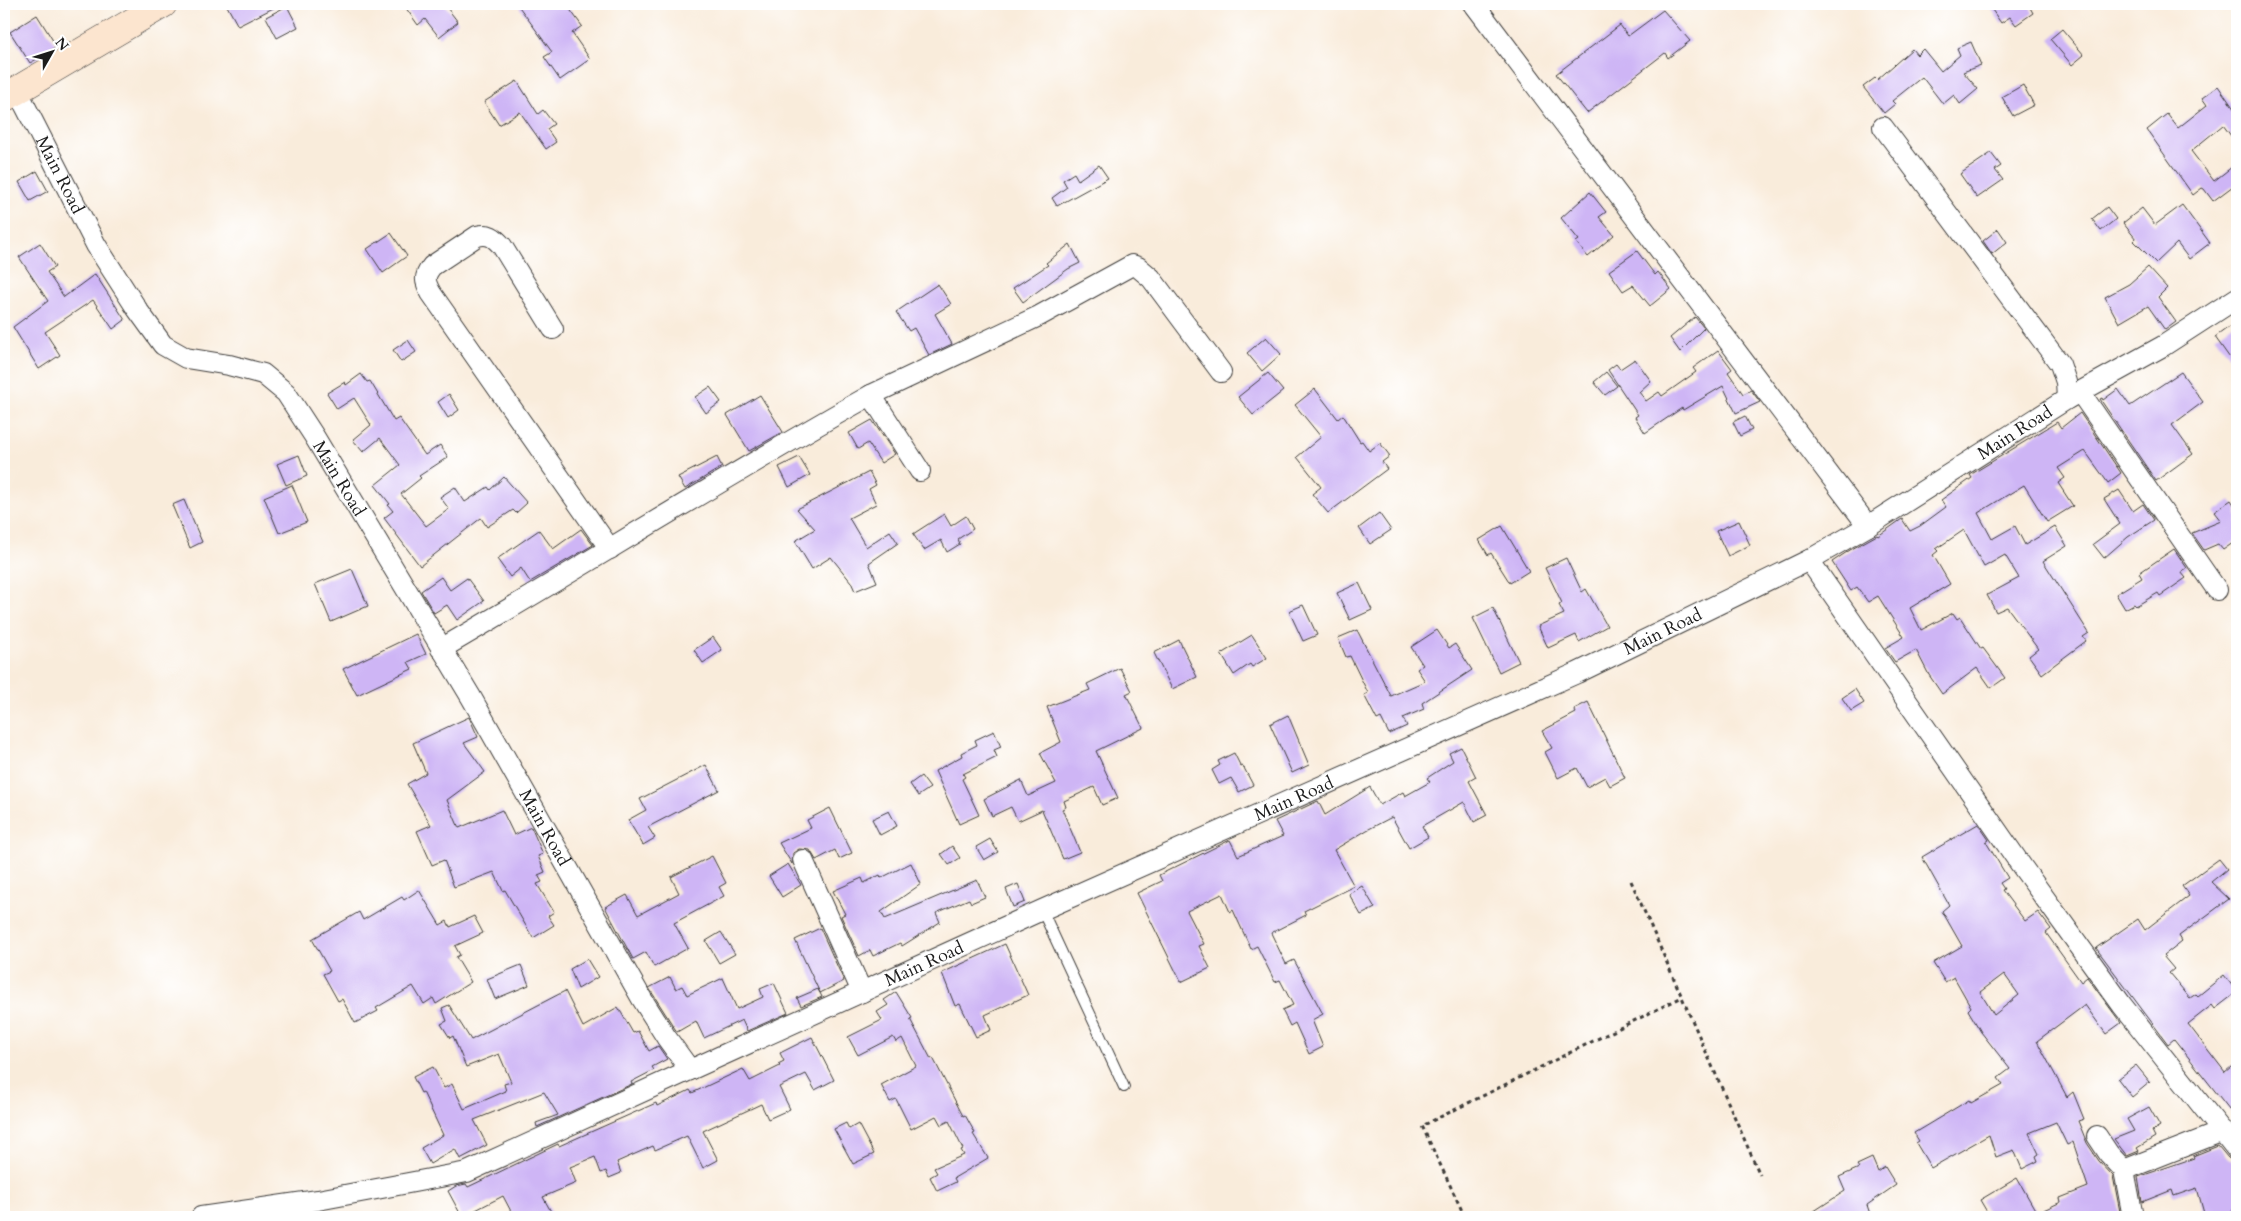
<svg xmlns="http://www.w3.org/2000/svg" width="2241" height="1221" font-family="Cardo,serif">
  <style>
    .building { fill: #ceb5f5; fill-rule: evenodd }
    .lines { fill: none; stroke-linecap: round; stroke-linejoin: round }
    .lane-casing { stroke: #3d3b39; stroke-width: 12 }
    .street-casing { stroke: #3d3b39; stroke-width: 22 }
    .secondary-casing { stroke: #3d3b39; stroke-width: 29 }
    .path { stroke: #3d3b39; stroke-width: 3; stroke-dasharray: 4 4; stroke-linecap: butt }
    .lane { stroke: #fff; stroke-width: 10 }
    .street { stroke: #fff; stroke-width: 20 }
    .secondary { stroke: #fce5cf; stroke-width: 28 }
    .labels { text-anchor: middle; stroke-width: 4.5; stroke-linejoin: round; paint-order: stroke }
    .street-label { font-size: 18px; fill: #1c1c1c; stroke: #fff }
  </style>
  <rect width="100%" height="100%" fill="#fff"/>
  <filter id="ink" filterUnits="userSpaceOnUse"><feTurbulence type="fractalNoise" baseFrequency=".02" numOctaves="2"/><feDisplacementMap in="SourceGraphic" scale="10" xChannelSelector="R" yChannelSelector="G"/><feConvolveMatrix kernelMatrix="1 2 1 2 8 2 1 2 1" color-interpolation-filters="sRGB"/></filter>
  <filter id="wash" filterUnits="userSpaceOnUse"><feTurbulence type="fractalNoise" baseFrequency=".0096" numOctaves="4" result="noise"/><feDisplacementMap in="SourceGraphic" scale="20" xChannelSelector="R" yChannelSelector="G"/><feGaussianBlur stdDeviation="1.12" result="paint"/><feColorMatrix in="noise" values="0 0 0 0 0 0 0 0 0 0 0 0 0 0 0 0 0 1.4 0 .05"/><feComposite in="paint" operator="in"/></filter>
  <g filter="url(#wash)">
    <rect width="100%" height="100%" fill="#f9ecdb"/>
    <g id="blocks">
      <g class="building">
        <path d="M226,4H281L238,26Z"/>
        <path d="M403,4H444L458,22L439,37L425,19L418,25Z"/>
        <path d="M517,4H566L582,26L572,33L590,59L560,80L544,57L552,52Z"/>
        <path d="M1988,4H2028L2033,13L2016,25L2010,17L2001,23Z"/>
        <path d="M287,6L298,27L277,38L266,17Z"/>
        <path d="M1663,10L1690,41L1668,58L1665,53L1587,113L1556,74L1620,25L1628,36Z"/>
        <path d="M37,15L57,47L30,63L10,32Z"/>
        <path d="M2062,29L2084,55L2072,65L2050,39Z"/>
        <path d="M1971,42L1981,65L1963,72L1978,89L1960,104L1954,95L1943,104L1922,77L1892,101L1895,104L1884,113L1863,87L1875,78L1877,80L1912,49L1917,55L1923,49L1941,71L1960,55L1957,48Z"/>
        <path d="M517,81L538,114L543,110L554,124L547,129L556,142L546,149L520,112L499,125L484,102Z"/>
        <path d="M2023,85L2034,105L2013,116L2002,97Z"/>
        <path d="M2218,86L2237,113V144L2223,125L2191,151L2214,181L2237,163V183L2213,201L2204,189L2202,188L2193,195L2147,130L2167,114L2178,128L2207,105L2202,98Z"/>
        <path d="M1991,153L2001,166L1995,170L2003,180L1977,198L1960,174Z"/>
        <path d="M1099,165L1108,178L1057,206L1052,198L1067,187L1063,180L1074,173L1078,180Z"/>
        <path d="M37,171L48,191L30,201L19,182Z"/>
        <path d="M1590,192L1606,212L1599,217L1614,235L1588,257L1576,242L1579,240L1561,218Z"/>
        <path d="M2182,205L2210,243L2189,259L2177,243L2156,263L2134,241L2136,239L2123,223L2142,208L2155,225Z"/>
        <path d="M2107,207L2116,219L2101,231L2092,219Z"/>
        <path d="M1998,229L2007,242L1992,254L1983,241Z"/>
        <path d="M391,233L407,256L383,273L367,249Z"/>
        <path d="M40,243L55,267L47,272L64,297L95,274L125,320L113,329L93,300L45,332L60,355L39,369L13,327L48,301L19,257Z"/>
        <path d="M1070,244L1080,263L1068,269L1023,302L1013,288L1048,265L1046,263Z"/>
        <path d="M1637,251L1655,275L1658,272L1671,289L1650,306L1633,285L1623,291L1609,271Z"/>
        <path d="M2148,267L2167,288L2158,297L2176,322L2165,330L2148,306L2119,323L2105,297L2129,284Z"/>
        <path d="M938,284L951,304L935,314L952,344L929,355L914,328L909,331L896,312Z"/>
        <path d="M1695,317L1704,328L1680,352L1670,338Z"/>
        <path d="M2237,321V368L2215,337Z"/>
        <path d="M1266,337L1281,354L1262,371L1247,353Z"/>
        <path d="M408,340L416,352L401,362L393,350Z"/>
        <path d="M1718,350L1732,369L1728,372L1743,394L1751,390L1760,402L1736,413L1723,386L1683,410L1682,408L1645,433L1635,417L1638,415L1608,370L1616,364L1620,369L1635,359L1651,381L1639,392L1646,401L1659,392L1662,396L1696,372L1693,368Z"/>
        <path d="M1606,372L1617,386L1605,395L1594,382Z"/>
        <path d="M2181,372L2203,402L2172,425L2193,454L2156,481L2100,399L2102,398L2103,400L2118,389L2130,406Z"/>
        <path d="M1268,373L1283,391L1253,415L1238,397Z"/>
        <path d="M361,374L367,382L370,381L394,421L399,418L425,455L440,445L448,457L419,476L421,478L401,494L426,526L449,509L440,497L455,487L465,502L488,487L490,490L504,477L527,503L516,513L513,510L487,527L481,518L420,566L384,518L393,511L388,505L390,504L375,485L400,465L380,438L363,452L353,440L371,425L354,398L337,409L327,393L345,382L346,385Z"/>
        <path d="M710,387L721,402L706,413L695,397Z"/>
        <path d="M1315,389L1338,419L1343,415L1360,442L1362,441L1369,451L1380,443L1390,456L1382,462L1387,469L1328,513L1312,494L1321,487L1297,457L1321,437L1295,405Z"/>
        <path d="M449,394L459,410L448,418L438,402Z"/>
        <path d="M760,395L783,432L749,451L727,415Z"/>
        <path d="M2080,413L2121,473L2108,483L2085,451L2058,468L2065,478L2058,483L2073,506L2047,522L2024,485L1978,513L1992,539L2015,526L2025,545L2055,527L2067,546L2043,561L2089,633L2083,637L2086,641L2042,674L2029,656L2038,649L2007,607L1996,612L1987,595L2019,578L2005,555L1984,567L1964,530L1936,549L1938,551L1933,555L1950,584L1910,608L1921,630L1953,613L1957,619L1960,617L1981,649L1983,648L2005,678L1991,688L1977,668L1942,694L1929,675L1916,650L1895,662L1885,648L1904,637L1878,596L1868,602L1857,587L1851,591L1832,562L1850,550L1877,535L1878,536L1902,519L1910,531L1920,526L1946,507L1941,500L1972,478L1970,475L2057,422L2061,428Z"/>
        <path d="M1745,416L1752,430L1740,436L1733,422Z"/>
        <path d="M872,420L895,454L881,463L868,443L858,449L849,433Z"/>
        <path d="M299,455L307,476L286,485L277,464Z"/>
        <path d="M717,457L722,467L685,489L678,477Z"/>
        <path d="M799,457L810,475L789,487L779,467Z"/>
        <path d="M869,472L876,485L869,489L876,504L849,518L866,547L890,531L898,543L869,563L877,582L855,591L851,582L831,557L812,569L795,541L815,529L797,509Z"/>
        <path d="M292,485L307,522L279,533L264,497Z"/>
        <path d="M2119,490L2133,511L2143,504L2154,520L2128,537L2104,558L2093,544L2120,524L2104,499Z"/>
        <path d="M184,500L202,542L190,548L172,505Z"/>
        <path d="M2231,500L2237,509V540L2223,550L2218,544L2204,550L2192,533L2221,521L2214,512Z"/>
        <path d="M1379,513L1391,530L1370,544L1359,528Z"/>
        <path d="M944,514L951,526L966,516L973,529L958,539L960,544L947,552L941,540L924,550L913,534Z"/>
        <path d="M1739,521L1750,545L1728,556L1716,531Z"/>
        <path d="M1502,526L1529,571L1510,583L1491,553L1488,555L1479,540Z"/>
        <path d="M581,529L593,545L530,582L521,568L510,577L497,559L539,530L553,549Z"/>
        <path d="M2174,549L2187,568L2181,572L2186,578L2160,596L2158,593L2136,606L2134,604L2125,609L2116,594L2142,578L2139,573Z"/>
        <path d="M1566,558L1582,592L1586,589L1607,626L1579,642L1576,635L1548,648L1538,626L1564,614L1559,605L1562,603L1545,568Z"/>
        <path d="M352,569L368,606L331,622L315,584Z"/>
        <path d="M441,577L450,590L467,578L484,601L457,620L447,605L434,613L421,591Z"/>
        <path d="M1359,583L1372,610L1350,620L1337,593Z"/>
        <path d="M1303,605L1317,635L1303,641L1289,611Z"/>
        <path d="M1493,608L1519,662L1499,672L1473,618Z"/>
        <path d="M1357,630L1391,696L1425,681L1417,669L1423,665L1411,647L1437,630L1449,648L1455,644L1472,670L1422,703L1424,709L1403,718L1407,726L1389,734L1381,718L1377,720L1364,695L1368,693L1350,656L1346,657L1338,638Z"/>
        <path d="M416,634L426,654L408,662L412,669L357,695L343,669Z"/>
        <path d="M1252,635L1267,658L1252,667L1250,664L1234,675L1221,654Z"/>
        <path d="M713,637L722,650L703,663L694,650Z"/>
        <path d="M1179,640L1197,677L1172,689L1154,653Z"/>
        <path d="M1120,668L1132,691L1126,694L1143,728L1096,751L1118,798L1102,805L1094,787L1064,801L1066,807L1062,809L1080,852L1063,859L1042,810L1018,821L1011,807L992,816L984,799L1021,780L1028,796L1056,783L1040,753L1061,742L1047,707L1090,690L1087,684Z"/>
        <path d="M1855,689L1864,703L1851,711L1842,698Z"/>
        <path d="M1588,702L1625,778L1610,786L1605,777L1587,787L1577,768L1558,778L1545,752L1552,748L1542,731L1576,713L1574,709Z"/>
        <path d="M1288,715L1309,765L1292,773L1270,724Z"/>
        <path d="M469,717L478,737L464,743L485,772L447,800L459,828L502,810L514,835L531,827L543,854L538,856L545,872L538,875L542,882L537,884L554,912L548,916L554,925L533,938L505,890L503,891L494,872L454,887L444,860L432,865L417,831L431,825L407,784L426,773L413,743Z"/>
        <path d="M994,731L1001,747L994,750L997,757L963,774L965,777L962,779L979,815L959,824L935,771L962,756L961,753L977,745L975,740Z"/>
        <path d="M1461,747L1476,777L1469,781L1487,815L1474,822L1464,802L1422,826L1428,837L1409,848L1392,817L1367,830L1334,850L1354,886L1304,911L1306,915L1271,933L1286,964L1294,960L1323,1014L1312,1020L1323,1047L1309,1054L1295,1023L1290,1026L1282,1010L1293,1005L1280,980L1275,982L1257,946L1251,949L1233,910L1230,912L1222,894L1187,911L1204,944L1199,946L1210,968L1181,982L1137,893L1162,881L1159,875L1230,840L1238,856L1283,836L1275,821L1318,801L1325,815L1370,787L1380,805L1403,792L1405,796L1430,782L1427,778L1453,761L1449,753Z"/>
        <path d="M1234,753L1241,767L1243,766L1253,785L1239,792L1231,778L1219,784L1212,770L1220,765L1218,761Z"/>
        <path d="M706,765L719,790L648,827L655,838L643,845L628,820L646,810L640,799Z"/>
        <path d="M921,776L930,788L918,796L910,784Z"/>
        <path d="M830,808L852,853L839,859L835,850L816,860L810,850L799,849L793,853L792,864L779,843L811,828L807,820Z"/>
        <path d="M889,811L897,826L880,835L872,819Z"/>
        <path d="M1978,824L1989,840L1986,842L2008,878L2000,883L2004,889L2002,890L2025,921L2038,912L2051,929L2046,933L2081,982L2087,977L2121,1023L2106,1034L2085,1005L2037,1041L2067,1097L2073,1092L2084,1119L2078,1121L2087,1143L2099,1161L2113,1176L2121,1217H1990L1980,1200L2017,1178L2037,1213L2061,1202L2060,1198L2088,1187L2073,1142L2067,1145L2056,1122L2029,1133L2039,1154L2036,1156L2038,1161L2022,1169L2014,1150L1996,1157L1989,1135L1931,1168L1916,1143L1919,1141L1914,1133L1969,1100L1971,1103L2003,1085L1998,1078L2010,1069L1981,1032L1968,1010L1971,1007L1954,977L1945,982L1933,963L1962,946L1942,911L1949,905L1922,857ZM2004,974L2019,995L1994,1015L1980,992Z"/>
        <path d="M990,839L998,852L984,860L976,847Z"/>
        <path d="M952,846L960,858L949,865L941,854Z"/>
        <path d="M712,856L726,883L719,887L724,896L674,923L688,948L654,967L646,952L633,959L605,907L627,895L638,915L679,893L671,877Z"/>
        <path d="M2219,859L2227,869L2211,882L2229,899L2179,936L2182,941L2163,956L2174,969L2169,973L2190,998L2196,994L2198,996L2224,975L2237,992L2215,1009L2212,1005L2188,1024L2225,1072L2237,1062V1119L2174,1039L2168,1044L2096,948L2138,919L2145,930L2189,896L2182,886Z"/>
        <path d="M911,863L921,884L881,912L885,919L977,880L985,897L971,903L969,899L936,913L940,922L902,946L900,943L873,956L870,950L859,956L841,916L845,914L833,891L862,878L864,883L880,875L881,878Z"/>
        <path d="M788,864L801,885L782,897L769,876Z"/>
        <path d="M1018,884L1025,902L1013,907L1006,889Z"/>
        <path d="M1362,886L1375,908L1361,915L1349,894Z"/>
        <path d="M419,890L440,925L447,921L450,927L474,916L483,933L455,946L460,955L456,957L471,982L436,1004L433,998L424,1004L413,986L376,1008L378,1011L355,1023L342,999L338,1001L323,974L330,971L312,939L359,912L363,920L402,897L404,900Z"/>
        <path d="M820,928L844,981L820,993L795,940Z"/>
        <path d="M721,932L735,954L719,963L706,941Z"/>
        <path d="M1005,944L1028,995L985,1015L991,1030L976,1037L960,1004L955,1006L942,973Z"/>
        <path d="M587,959L598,977L578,989L570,969Z"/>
        <path d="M521,965L529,985L495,999L487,979Z"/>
        <path d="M670,977L676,989L682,986L687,995L723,978L737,1009L763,997L760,989L774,983L788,1013L747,1031L742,1020L704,1038L696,1021L677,1032L649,988Z"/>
        <path d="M818,989L822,997L801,1006L797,998Z"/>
        <path d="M565,991L583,1027L618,1007L633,1033L638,1031L649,1051L658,1046L667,1059L652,1067L654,1070L631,1082L632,1084L537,1127L536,1123L558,1115L544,1092L474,1120L487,1145L460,1159L455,1149L430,1164L421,1148L443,1135L423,1092L421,1093L413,1077L433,1067L444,1088L452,1084L464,1109L506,1091L504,1084L511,1082L499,1054L466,1067L453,1036L450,1038L441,1024L447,1021L442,1008L449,1005L471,1040Z"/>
        <path d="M896,992L912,1018L910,1019L931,1059L933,1058L963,1116L965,1115L975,1133L973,1134L988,1158L954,1178L956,1182L937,1191L930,1177L937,1173L934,1168L964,1155L961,1150L963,1149L949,1121L941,1125L936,1116L911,1129L896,1099L890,1102L881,1085L916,1066L902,1038L896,1042L893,1037L858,1055L848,1037L882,1020L877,1012L888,1005L884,1000Z"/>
        <path d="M812,1037L834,1080L815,1090L806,1074L779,1087L790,1109L768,1119L761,1104L703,1131L718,1160L703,1168L687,1136L655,1150L653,1146L617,1162L621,1173L609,1178L606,1171L601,1173L595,1157L570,1167L576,1183L543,1197L554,1217H514L503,1196L462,1217L448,1191L456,1186L466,1184L468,1187L558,1144L559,1146L656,1103L657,1106L690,1090L692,1093L743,1069L750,1081L780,1066L778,1064L784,1061L780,1053Z"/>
        <path d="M2136,1065L2150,1082L2132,1097L2118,1079Z"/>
        <path d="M2149,1107L2160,1126L2152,1131L2155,1137L2137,1148L2139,1151L2127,1156L2114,1139L2134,1131L2127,1119Z"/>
        <path d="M846,1123L849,1129L858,1124L874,1154L853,1164L834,1129Z"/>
        <path d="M2218,1146L2228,1158L2237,1162V1207L2226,1215L2205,1217L2197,1188L2174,1196L2172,1190L2142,1202L2138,1177L2194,1158L2193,1156Z"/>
        <path d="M1872,1158L1878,1172L1885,1167L1896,1185L1867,1205L1871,1217H1805L1845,1191L1839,1177L1859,1168L1857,1165Z"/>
      </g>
    </g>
  </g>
  <g filter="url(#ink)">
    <use href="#blocks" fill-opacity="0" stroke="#3d3b39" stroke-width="1"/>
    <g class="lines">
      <g class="lane-casing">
        <path id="lane" d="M1042,910L1124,1087"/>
      </g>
      <g class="street-casing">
        <g id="street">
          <path d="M1474,4L1868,526"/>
          <path id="s1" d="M17,90L96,245L137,309L163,345L186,358L229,365L263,374L286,393L314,436L471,697L642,999L666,1037L690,1070L1042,910L1577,673L1809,560L1868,526L2067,399L2163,346L2237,298"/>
          <path d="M1883,127L2060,364L2066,382L2067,399"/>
          <path d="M553,329L502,246C494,237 489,233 477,236L432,266C423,277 425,282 431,293L610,549"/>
          <path d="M2080,392L2217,590"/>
          <path d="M871,395L1039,316L1132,265L1138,267L1151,278L1221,372"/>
          <path d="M1809,560L2023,868L2122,1005L2237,1150"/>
          <path d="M441,649C585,565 726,476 871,395L920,471"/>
          <path d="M803,860L862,992"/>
          <path d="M2097,1136L2109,1154L2124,1170"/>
          <path d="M201,1217L318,1200L467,1172L690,1070"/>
          <path d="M2133,1217L2124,1170L2223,1131"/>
        </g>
      </g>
      <g class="secondary-casing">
        <path id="secondary" d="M4,98L163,4"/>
      </g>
      <g class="path">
        <path d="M1631,881L1760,1175"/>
        <path d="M1465,1217L1422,1126L1682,997"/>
      </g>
      <use href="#lane" class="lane"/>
      <use href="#street" class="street"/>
      <use href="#secondary" class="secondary"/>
    </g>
  </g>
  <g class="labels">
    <g class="street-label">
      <text dy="6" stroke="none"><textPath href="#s1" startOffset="95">Main Road</textPath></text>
      <text dy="6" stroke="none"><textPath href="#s1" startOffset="2690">Main Road</textPath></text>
      <text dy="6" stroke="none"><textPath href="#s1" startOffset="530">Main Road</textPath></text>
      <text dy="6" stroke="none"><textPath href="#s1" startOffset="2285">Main Road</textPath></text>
      <text dy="6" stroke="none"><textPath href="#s1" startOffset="1880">Main Road</textPath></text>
      <text dy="6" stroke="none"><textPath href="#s1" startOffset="935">Main Road</textPath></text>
      <text dy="6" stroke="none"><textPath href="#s1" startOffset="1475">Main Road</textPath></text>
    </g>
  </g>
  <rect width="2241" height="1221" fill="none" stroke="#fff" stroke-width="20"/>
  <g transform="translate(52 52) rotate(51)" stroke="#ffffff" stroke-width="4" paint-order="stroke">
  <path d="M0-4L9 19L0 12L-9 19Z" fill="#1c1c1c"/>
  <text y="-8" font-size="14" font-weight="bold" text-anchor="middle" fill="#1c1c1c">N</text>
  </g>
</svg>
